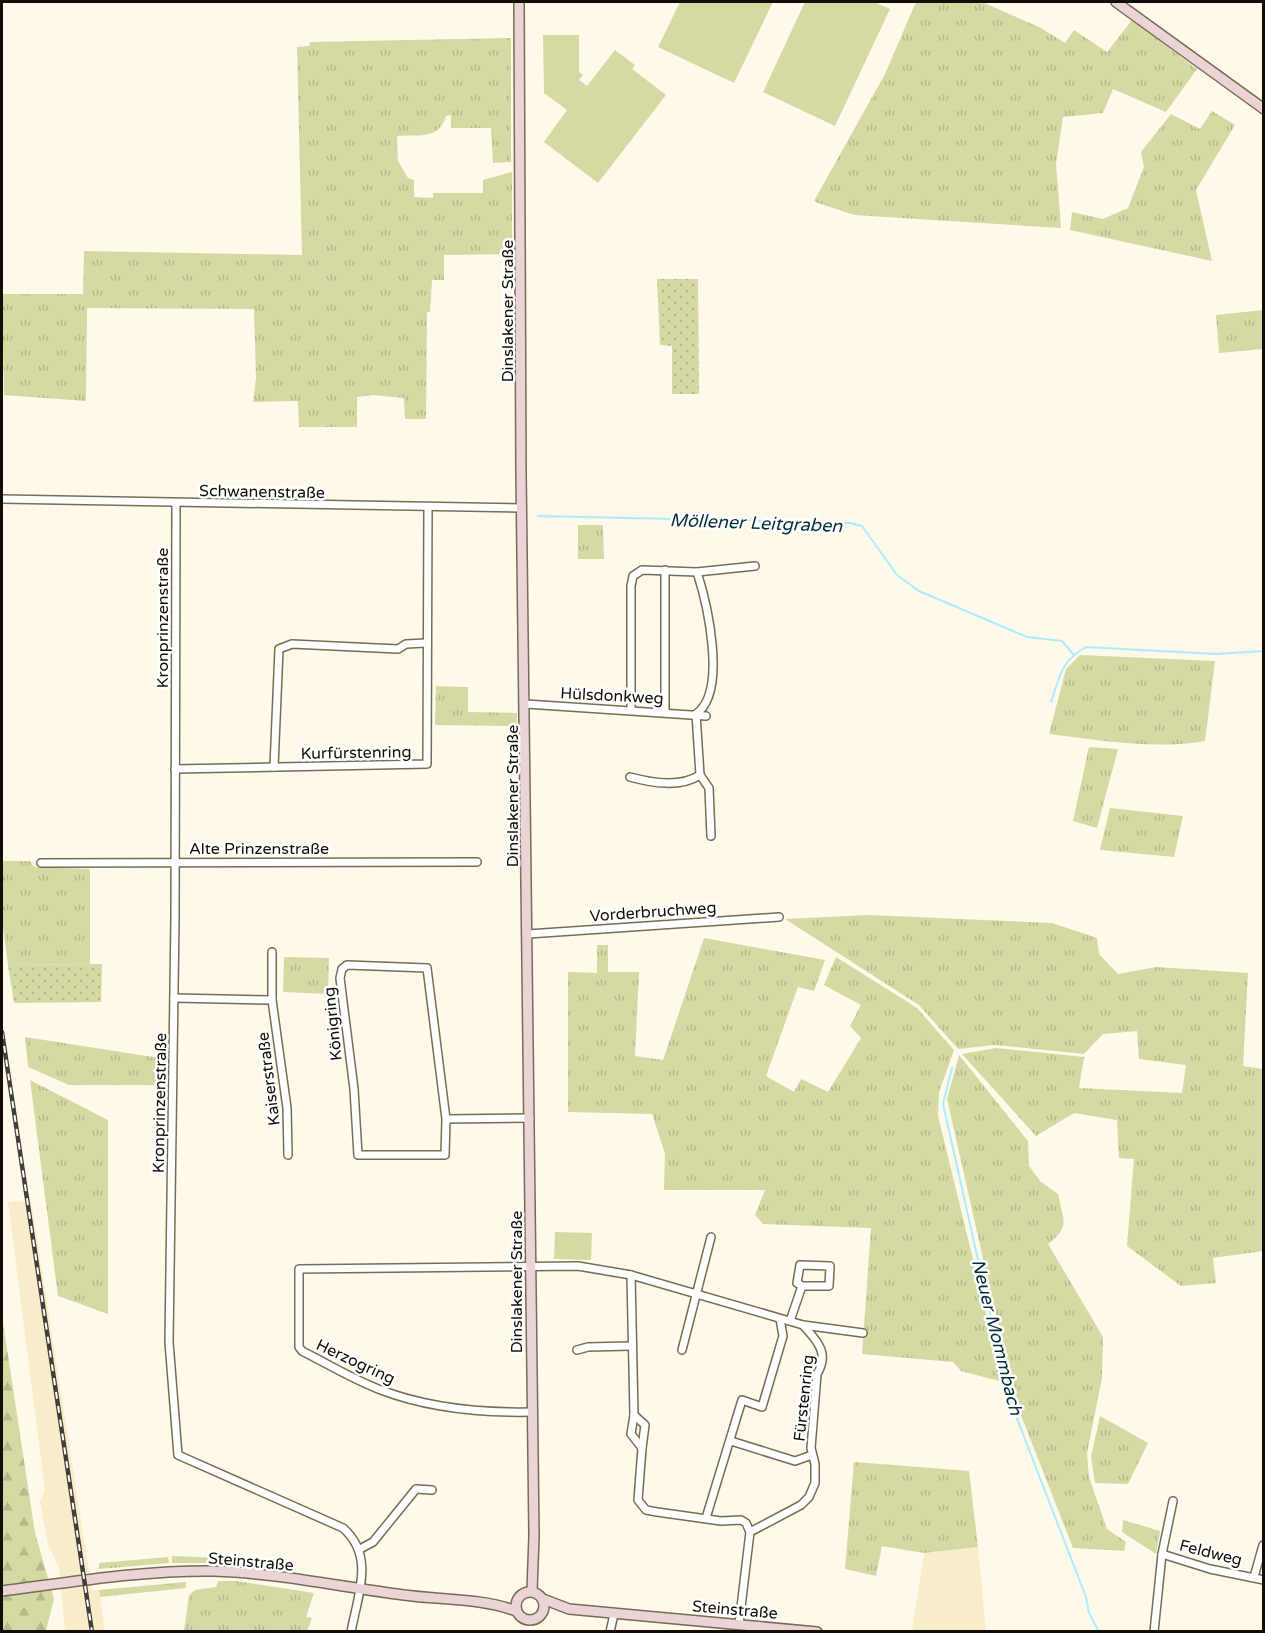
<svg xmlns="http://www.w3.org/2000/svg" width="1265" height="1633" font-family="'Varela Round',sans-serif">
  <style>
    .built { fill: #f9eccb }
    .grass { fill: url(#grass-tufts) }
    .forest { fill: url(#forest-firs) }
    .garden { fill: url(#garden-dots) }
    .pitch { fill: #d5d9a4 }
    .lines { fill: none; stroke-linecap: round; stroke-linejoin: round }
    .stream { stroke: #adecff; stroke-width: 2 }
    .street-casing { stroke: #766d56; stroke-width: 10 }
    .secondary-casing { stroke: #766d56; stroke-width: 12 }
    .street { stroke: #fff; stroke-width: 7 }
    .secondary { stroke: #ecd3d6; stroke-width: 9 }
    .rail-casing { stroke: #433e35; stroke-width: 4.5 }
    .rail { stroke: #fff; stroke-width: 2; stroke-dasharray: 7; stroke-linecap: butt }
    .labels { text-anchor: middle; stroke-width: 5; stroke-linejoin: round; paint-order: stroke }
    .street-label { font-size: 16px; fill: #120e06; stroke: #fff }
    .water-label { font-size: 18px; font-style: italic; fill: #062f38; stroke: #fff }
  </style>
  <defs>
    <pattern id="grass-tufts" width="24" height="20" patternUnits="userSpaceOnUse" patternTransform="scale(1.5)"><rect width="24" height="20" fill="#d5d9a4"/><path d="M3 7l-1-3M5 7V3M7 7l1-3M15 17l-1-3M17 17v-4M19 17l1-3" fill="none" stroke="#b6b98c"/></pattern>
    <pattern id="forest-firs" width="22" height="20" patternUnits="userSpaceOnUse" patternTransform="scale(1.5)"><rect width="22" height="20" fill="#d5d9a4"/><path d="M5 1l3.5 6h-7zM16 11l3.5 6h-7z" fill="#b6b98c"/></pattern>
    <pattern id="garden-dots" width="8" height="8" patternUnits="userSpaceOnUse" patternTransform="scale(1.5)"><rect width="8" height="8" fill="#d5d9a4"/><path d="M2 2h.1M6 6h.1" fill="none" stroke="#b6b98c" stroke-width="1.8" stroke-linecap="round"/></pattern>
  </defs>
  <rect width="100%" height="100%" fill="#fff9e9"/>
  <g class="built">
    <path d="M31,1201L92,1590H99L105,1631H65L59,1568L48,1544L40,1502L45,1490L8,1202Z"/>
    <path d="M978,1547L986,1631H912L924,1553Z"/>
  </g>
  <g class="grass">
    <path d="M916,2H982L1041,28L1065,43L1074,30L1107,52L1132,20L1197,69L1166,112L1113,89L1103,113L1063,117L1056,164L1061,228L854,215L818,203L814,201L885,74Z"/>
    <path d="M511,38V162L493,163L491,128H451V115L446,116C438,141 419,134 397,136L398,161L408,178L414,180V197L433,198V193H483V180L512,172V254L444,255V280H432L430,312H427L426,419H405L404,398L373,395L357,397V427H299L298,401L253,402L256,378L254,309L87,308L86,401L4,395L2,294H83L84,251L302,255L297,47L309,46L310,42Z"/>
    <path d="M1212,111L1235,125L1196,190L1212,261L1070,230L1072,212L1103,219L1128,208L1144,167L1141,152L1171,114L1200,129Z"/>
    <path d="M1263,310V349L1219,353L1216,315Z"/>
    <path d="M578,525H603L604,559H578Z"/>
    <path d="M1080,655L1215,661L1205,741C1153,750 1100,740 1049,734L1066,669Z"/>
    <path d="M436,686L468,687V712L517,713V726L435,725Z"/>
    <path d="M1089,747L1118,749L1097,828L1073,821Z"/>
    <path d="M1110,808L1183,816L1174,857L1100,850Z"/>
    <path d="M2,861H30L34,867L90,869V964L8,965L2,920Z"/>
    <path d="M869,915L1052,923L1097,938L1099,954L1118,974L1156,967L1248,973L1243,1066L1263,1069V1251L1213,1258L1216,1283L1181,1286L1127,1246L1134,1159L1119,1158L1117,1120L1074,1113L1036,1136L962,1054L996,1048L1084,1057L1079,1088L1182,1093L1186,1065L1139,1059L1137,1031L1103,1034L1084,1054L995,1045L958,1049L919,1005L785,919Z"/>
    <path d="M704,938L825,960L814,991L798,987L766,1076L794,1092L801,1079L828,1092L861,1038L850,1026L861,1005L824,985L836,957L917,1008L954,1050L939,1092L938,1116L1003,1382L961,1371L953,1362L862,1354L871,1228L763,1224L755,1215L765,1190H664L665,1154L652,1114L568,1112V972L597,973V945H608V972H639L635,1056L663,1060Z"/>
    <path d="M284,957L329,958L328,994L283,992Z"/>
    <path d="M25,1037L166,1059L165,1085H69L28,1067Z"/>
    <path d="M959,1055L1028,1141L1029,1166L1040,1181L1058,1194C1063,1220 1071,1227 1048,1244L1103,1337L1102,1378L1087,1453L1089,1477L1107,1529L1126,1542L1124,1551L1073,1548L1015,1400L947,1099Z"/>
    <path d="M30,1080L108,1120V1314L58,1296Z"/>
    <path d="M1100,1416L1148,1443L1128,1484L1095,1483L1091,1457Z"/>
    <path d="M854,1462L969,1471L978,1547L924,1553L882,1546L876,1576L845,1569Z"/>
    <path d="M1123,1520L1160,1531L1156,1554L1122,1532Z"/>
    <path d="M172,1556L273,1560L296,1570L233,1563H172Z"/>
    <path d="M168,1557L169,1563L99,1569V1563Z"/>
    <path d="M218,1581H237L314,1593L306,1617L312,1618L307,1631H184L189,1595L195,1590L216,1587Z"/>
    <path d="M186,1582V1588L100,1597L99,1590Z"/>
  </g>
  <path class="forest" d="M2,1316L35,1533L54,1599L46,1631H2Z"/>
  <g class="garden">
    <path d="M657,279H698L699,394H672V346L660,345Z"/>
    <path d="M102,964L101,1002L14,1003L8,965Z"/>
  </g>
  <g class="pitch">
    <path d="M680,2H773L734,83L658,47Z"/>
    <path d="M805,2H874L890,9L835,126L763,92Z"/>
    <path d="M543,35H579V72L583,75L579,80L587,86L615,50L635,65L632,69L666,95L598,183L544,142L567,110L544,93Z"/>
    <path d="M555,1232L592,1233L591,1260L554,1259Z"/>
  </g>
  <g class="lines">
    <g class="stream">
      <path d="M538,516L850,523L862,526L897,575L919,591L1027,637L1062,641L1073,654"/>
      <path d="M1051,702C1060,676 1061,661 1086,647L1216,654L1264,651"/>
      <path d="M952,1068L943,1104L1009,1398L1086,1597L1089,1613L1099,1632"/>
    </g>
    <g class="street-casing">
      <g id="street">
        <path d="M2,499L522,508"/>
        <path d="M176,503L175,918L169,1342L178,1455L343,1528C375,1556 358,1594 351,1632"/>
        <path d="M665,570V712"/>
        <path d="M526,704L706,716"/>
        <path d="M631,710V586L633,576L642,570L697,572L755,566"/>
        <path d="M274,767L279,649L292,644L398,649L406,644L426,643"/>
        <path d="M175,769L427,764L428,508"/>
        <path d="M700,775L709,788L711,836"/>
        <path d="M630,777C652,783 680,788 700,775L696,714C728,692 707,603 697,572"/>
        <path d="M41,863L477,862"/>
        <path d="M528,934L779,917"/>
        <path d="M272,952V1000L287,1108L288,1155"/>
        <path d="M174,998L272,1000"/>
        <path d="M446,1119L427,968L347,965L342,969L340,978L354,1089L358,1155H445L446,1119L530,1118"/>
        <path d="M631,1275L634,1415L631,1434L642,1448L638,1500L646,1510L657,1512L721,1521L741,1520L746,1523L750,1532"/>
        <path d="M790,1321L802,1286L797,1283L800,1265L830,1266L829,1286H802"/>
        <path d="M577,1350L588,1347L631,1346"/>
        <path d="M682,1350L711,1237"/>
        <path d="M532,1412C483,1413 428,1408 381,1390C354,1380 328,1364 302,1351L299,1347V1269L578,1266L631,1275L803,1325"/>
        <path d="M634,1415L645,1425L642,1448"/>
        <path d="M731,1441L795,1461L812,1455"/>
        <path d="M706,1518L742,1400L762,1407L783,1336L780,1319"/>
        <path d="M360,1549L373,1542L416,1489L432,1490"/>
        <path d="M1162,1554L1210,1569L1264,1580"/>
        <path d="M1254,1577L1263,1545"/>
        <path d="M739,1624L750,1532L801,1505L809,1497L815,1483V1464L811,1448L817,1374C830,1353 817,1341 803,1325L863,1333"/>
        <path d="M610,1632L614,1614"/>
        <path d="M1154,1632L1162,1554L1173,1501"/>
      </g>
    </g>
    <g class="secondary-casing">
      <g id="secondary">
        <path d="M519,2L521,472L534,1536L532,1591"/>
        <path d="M1116,2L1264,109"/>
        <path d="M2,1591C72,1582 144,1570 214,1571C278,1573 341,1587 404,1595C441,1600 482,1598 516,1611"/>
        <circle cx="530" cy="1606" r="14"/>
        <path d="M543,1599L569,1609L817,1632"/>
      </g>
    </g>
    <use href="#street" class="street"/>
    <use href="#secondary" class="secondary"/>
    <g class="rail-casing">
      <path id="rail" d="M2,1032L92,1632"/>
    </g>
    <use href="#rail" class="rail"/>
  </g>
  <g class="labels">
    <g class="street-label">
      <text transform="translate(507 311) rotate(-90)" y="6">Dinslakener Straße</text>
      <text transform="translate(262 491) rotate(1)" y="6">Schwanenstraße</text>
      <text transform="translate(162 618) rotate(-90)" y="6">Kronprinzenstraße</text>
      <text transform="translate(612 695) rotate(3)" y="6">Hülsdonkweg</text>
      <text transform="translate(356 752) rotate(-1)" y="6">Kurfürstenring</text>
      <text transform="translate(512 796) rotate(-90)" y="6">Dinslakener Straße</text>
      <text x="259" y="854">Alte Prinzenstraße</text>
      <text transform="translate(653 911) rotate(-4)" y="6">Vorderbruchweg</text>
      <text transform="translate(332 1024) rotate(-96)" y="6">Königring</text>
      <text transform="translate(268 1079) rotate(-97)" y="6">Kaiserstraße</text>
      <text transform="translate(159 1103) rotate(-89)" y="6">Kronprinzenstraße</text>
      <text transform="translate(516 1282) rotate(-90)" y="6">Dinslakener Straße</text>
      <text transform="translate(356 1361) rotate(25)" y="6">Herzogring</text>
      <text transform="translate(803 1398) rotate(-84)" y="6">Fürstenring</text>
      <text transform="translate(1211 1552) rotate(14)" y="6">Feldweg</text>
      <text transform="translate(251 1561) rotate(5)" y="6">Steinstraße</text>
      <text transform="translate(735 1609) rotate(5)" y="6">Steinstraße</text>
    </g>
    <g class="water-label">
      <text transform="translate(756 523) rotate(2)" y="6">Möllener Leitgraben</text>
      <text transform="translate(997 1337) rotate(76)" y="6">Neuer Mommbach</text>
    </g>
  </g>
  <rect width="1265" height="1633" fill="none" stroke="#120e06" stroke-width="6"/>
</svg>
